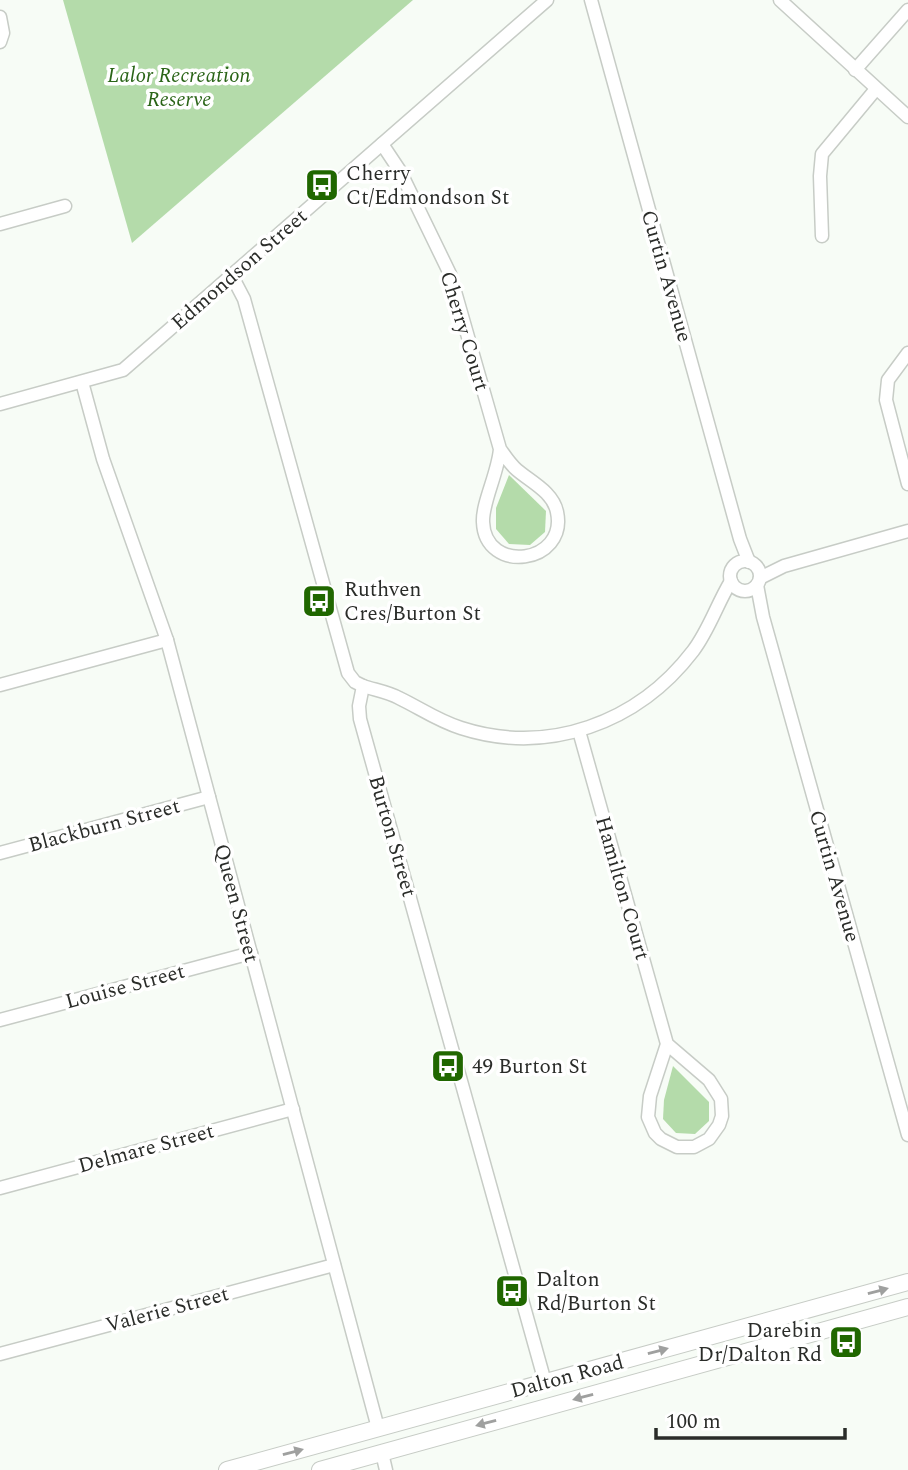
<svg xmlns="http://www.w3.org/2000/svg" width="908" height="1470" font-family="Spectral,serif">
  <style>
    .green { fill: #b4dbaa }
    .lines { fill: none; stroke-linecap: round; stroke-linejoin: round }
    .minor-casing { stroke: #c7ccc6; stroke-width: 15 }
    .major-casing { stroke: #c7ccc6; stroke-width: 18 }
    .minor { stroke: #fff; stroke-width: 12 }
    .major { stroke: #fff; stroke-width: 16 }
    .oneway { fill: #9fa09f }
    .labels { text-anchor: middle; stroke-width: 7; stroke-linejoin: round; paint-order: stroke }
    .park-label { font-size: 21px; font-style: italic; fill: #2a6417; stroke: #fff }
    .poi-label { font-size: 21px; fill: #2a2c29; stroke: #fff; text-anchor: start }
    .street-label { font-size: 21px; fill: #2a2c29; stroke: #fff }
  </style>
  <rect width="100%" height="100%" fill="#f7fcf6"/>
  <g class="green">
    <path d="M63,0H413L132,243Z"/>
    <path d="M509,475L546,511L545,532L530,545L509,544L496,529V508Z"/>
    <path d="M673,1066L709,1102V1121L695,1134L676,1133L663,1119L664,1100Z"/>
  </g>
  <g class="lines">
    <g class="minor-casing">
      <g id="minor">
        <path d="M591,0L740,539L749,562"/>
        <path d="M780,0L908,117"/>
        <path d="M0,17L3,33L0,42"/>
        <path d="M855,70L908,10"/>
        <path d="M382,144L400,171L450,274L500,449C505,456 510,464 517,470C531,482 553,492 557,512C568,564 485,575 483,522C482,503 498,473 500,449"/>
        <path d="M0,224L65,206"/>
        <path d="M822,236L820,176L822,154L876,89"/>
        <path d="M232,276L244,299L348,673L355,682L363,686L359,706L360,719L545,1382"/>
        <path d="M908,353L888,380L886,400L908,484"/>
        <path d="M82,382L103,459L167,640L378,1428"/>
        <path d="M0,404L123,370L547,0"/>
        <circle cx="745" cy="576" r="15"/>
        <path d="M760,578L784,566L908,531"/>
        <path d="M757,585L763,617L908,1135"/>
        <path d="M0,685L167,640"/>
        <path d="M363,686C375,690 388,692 399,698C420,708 438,721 461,728C548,756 638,723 693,651C709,630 717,604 731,581"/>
        <path d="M579,731L667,1044L709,1080L721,1099L722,1116L719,1125L709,1139L694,1147H677L661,1139L655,1133L648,1117L650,1096L667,1044"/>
        <path d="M0,853L209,797"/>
        <path d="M0,1020L251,953"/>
        <path d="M0,1188L293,1109"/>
        <path d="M0,1354L334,1265"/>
        <path d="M382,1453L386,1470"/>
      </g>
    </g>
    <g class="major-casing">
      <g id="major">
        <path d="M227,1470L908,1282"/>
        <path d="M320,1470L908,1307"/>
      </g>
    </g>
    <use href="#minor" class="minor"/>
    <use href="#major" class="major"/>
  </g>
  <defs><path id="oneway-solid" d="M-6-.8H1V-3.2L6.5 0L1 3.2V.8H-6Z" transform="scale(1.75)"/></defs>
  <g class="oneway">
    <use href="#oneway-solid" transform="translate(878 1291) rotate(-15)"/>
    <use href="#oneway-solid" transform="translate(658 1351) rotate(-15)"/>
    <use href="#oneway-solid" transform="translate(583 1397) rotate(165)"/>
    <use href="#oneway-solid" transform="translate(486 1423) rotate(165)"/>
    <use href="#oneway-solid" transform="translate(293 1452) rotate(-15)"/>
  </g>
  <defs>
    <g id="bus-square" transform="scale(1.75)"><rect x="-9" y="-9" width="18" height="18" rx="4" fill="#206700" stroke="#fff"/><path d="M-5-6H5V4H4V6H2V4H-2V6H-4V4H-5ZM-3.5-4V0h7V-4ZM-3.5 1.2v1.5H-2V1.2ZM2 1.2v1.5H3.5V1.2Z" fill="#fff"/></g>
  </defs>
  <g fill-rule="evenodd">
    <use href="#bus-square" x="322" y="185"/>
    <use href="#bus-square" x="319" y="601"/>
    <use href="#bus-square" x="448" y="1066"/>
    <use href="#bus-square" x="512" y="1291"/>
    <use href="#bus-square" x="846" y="1342"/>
  </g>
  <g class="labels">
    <g class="park-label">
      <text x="179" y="82">Lalor Recreation<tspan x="179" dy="24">Reserve</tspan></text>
    </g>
    <g class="poi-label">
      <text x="346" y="180">Cherry<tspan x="346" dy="24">Ct/Edmondson St</tspan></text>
      <text x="344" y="596">Ruthven<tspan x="344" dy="24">Cres/Burton St</tspan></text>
      <text x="472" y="1073">49 Burton St</text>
      <text x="536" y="1286">Dalton<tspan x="536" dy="24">Rd/Burton St</tspan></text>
      <text x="822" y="1337" text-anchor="end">Darebin<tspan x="822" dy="24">Dr/Dalton Rd</tspan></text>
    </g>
    <g class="street-label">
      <text transform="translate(239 269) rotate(-41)" y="7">Edmondson Street</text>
      <text transform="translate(667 276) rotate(74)" y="7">Curtin Avenue</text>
      <text transform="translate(465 331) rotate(73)" y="7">Cherry Court</text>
      <text transform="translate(104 825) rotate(-15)" y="7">Blackburn Street</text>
      <text transform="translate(393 836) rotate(74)" y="7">Burton Street</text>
      <text transform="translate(835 876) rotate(74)" y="7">Curtin Avenue</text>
      <text transform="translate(623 888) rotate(74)" y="7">Hamilton Court</text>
      <text transform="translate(237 903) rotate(75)" y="7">Queen Street</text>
      <text transform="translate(125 986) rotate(-15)" y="7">Louise Street</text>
      <text transform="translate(146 1148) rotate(-15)" y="7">Delmare Street</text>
      <text transform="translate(167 1309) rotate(-15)" y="7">Valerie Street</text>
      <text transform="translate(567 1376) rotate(-15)" y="7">Dalton Road</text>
    </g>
  </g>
  <path d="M656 1428v10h189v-10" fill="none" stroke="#2a2c29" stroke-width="3.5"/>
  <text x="666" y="1428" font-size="21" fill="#2a2c29" stroke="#ffffff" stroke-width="5" paint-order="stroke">100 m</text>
</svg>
